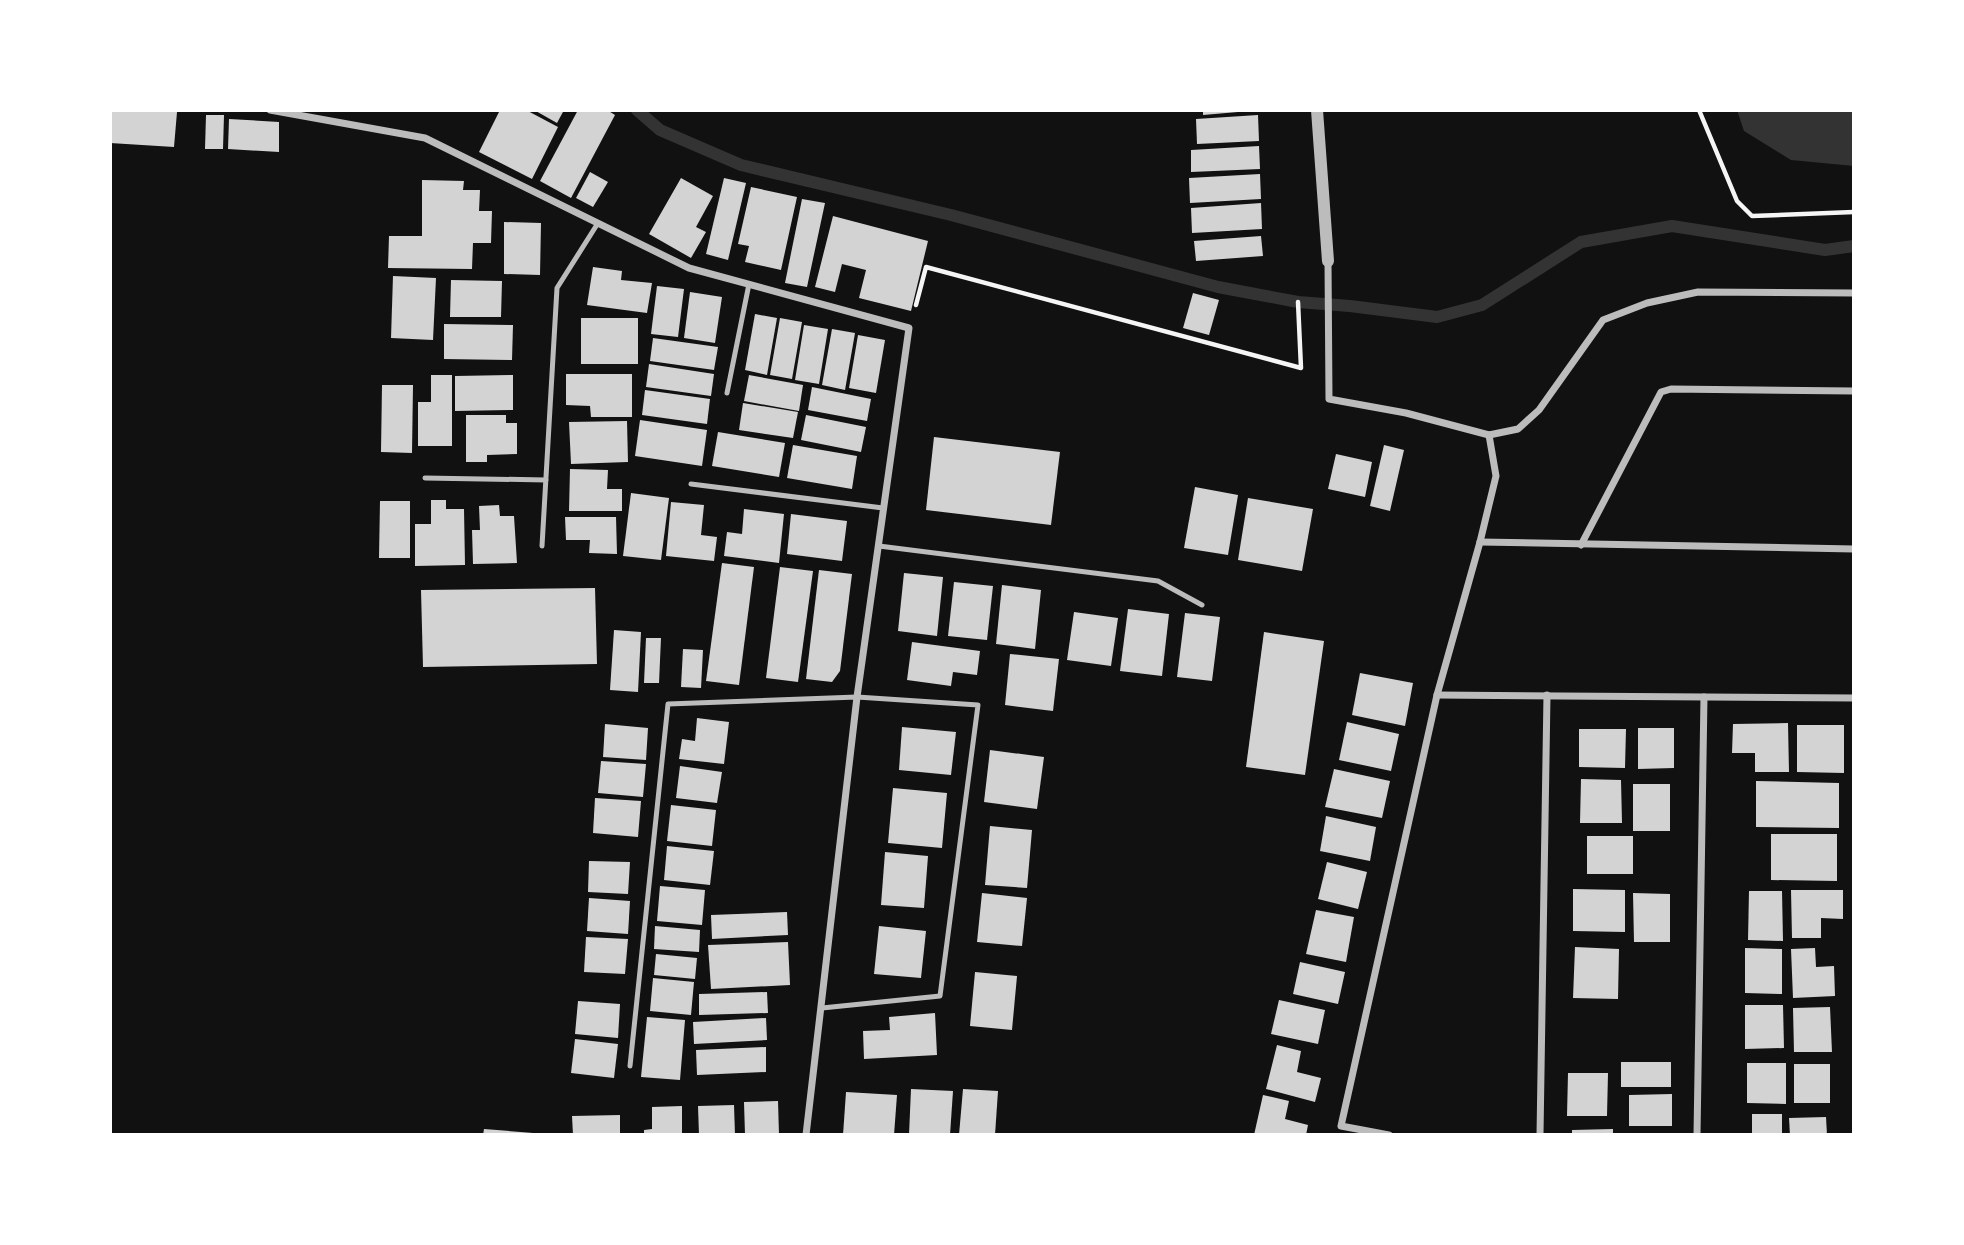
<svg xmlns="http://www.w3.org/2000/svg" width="1964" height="1245" font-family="'Playfair Display',serif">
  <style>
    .water { fill: #333 }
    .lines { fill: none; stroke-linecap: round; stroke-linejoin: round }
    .stream { stroke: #333; stroke-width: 12 }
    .building { fill: #d3d3d3 }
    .path { stroke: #f5f5f5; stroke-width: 4.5 }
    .service { stroke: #bcbcbc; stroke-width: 5 }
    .minor { stroke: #bcbcbc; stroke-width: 7 }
    .tertiary { stroke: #bcbcbc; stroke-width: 12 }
  </style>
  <rect width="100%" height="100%" fill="#111"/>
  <path class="water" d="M1737,110H1854V166L1791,160L1744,131Z"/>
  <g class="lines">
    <path class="stream" d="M637,110L660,130L741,165L951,215L1218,287L1298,302L1350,306L1437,317L1482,305L1581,242L1672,226L1825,250L1854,246"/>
  </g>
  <g class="building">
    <path d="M110,110L177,112L174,147L110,143Z"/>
    <path d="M500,110H526L558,127L532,179L479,152Z"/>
    <path d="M534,110H564L557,123Z"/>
    <path d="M578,110H607L615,115L571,198L540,181Z"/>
    <path d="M1203,110H1238V112L1203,115Z"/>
    <path d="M206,115H224L223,149H205Z"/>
    <path d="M1258,115L1259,141L1197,144L1196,119Z"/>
    <path d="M229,119L279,122V152L228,149Z"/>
    <path d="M1259,146L1260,169L1191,172V150Z"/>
    <path d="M590,172L608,182L593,207L576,198Z"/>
    <path d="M1260,174L1261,199L1190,203L1189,178Z"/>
    <path d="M681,178L713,196L696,227L706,232L691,258L649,234Z"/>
    <path d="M724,178L746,183L728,260L706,254Z"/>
    <path d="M422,180L464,181L463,190H480L479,211H492L491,243H473L472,269L388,268L389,236H422Z"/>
    <path d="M751,187L797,197L781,270L745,262L749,246L738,244Z"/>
    <path d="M802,199L825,203L807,287L785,283Z"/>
    <path d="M1261,203L1262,229L1192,233L1191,208Z"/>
    <path d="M833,216L928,241L911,311L859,298L866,270L842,264L835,292L815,287Z"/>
    <path d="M504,222L541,223L540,275L504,274Z"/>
    <path d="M1261,236L1263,256L1196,261L1194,241Z"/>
    <path d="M593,267L622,271L621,280L652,283L647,313L587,305Z"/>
    <path d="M393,276L436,278L433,340L391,338Z"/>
    <path d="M451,280L502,281L501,317H450Z"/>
    <path d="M657,286L684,289L678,337L651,334Z"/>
    <path d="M690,292L722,297L715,343L684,338Z"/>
    <path d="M1193,293L1219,300L1209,335L1183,328Z"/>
    <path d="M755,314L777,318L767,375L745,370Z"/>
    <rect x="581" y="318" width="57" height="46"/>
    <path d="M780,318L802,322L792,379L770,375Z"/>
    <path d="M444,324L513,325L512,360L444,359Z"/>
    <path d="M804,325L828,329L819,384L795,380Z"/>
    <path d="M832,329L855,333L845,390L822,385Z"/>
    <path d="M858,335L885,340L876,393L849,388Z"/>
    <path d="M653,338L718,347L714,370L650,361Z"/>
    <path d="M649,364L714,374L711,396L646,387Z"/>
    <path d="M566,374H632V417H591L590,406L566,405Z"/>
    <path d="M431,375H452V446H418V402H431Z"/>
    <path d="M513,375V410L455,411V376Z"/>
    <path d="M749,375L803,385L799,411L744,401Z"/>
    <path d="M382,385H413L412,453L381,452Z"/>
    <path d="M812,387L871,399L867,421L808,410Z"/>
    <path d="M645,390L710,399L707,424L642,415Z"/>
    <path d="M743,403L798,412L793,438L739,430Z"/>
    <path d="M466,415H506V423H517V454L487,455V462H466Z"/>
    <path d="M806,415L866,427L861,452L801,440Z"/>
    <path d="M640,420L707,430L702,466L635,456Z"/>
    <path d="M627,421L628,462L571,464L569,422Z"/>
    <path d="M718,432L785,443L779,477L712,466Z"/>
    <path d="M934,437L1060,452L1051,525L926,510Z"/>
    <path d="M793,445L857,456L852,489L787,478Z"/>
    <path d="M1384,445L1404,450L1390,511L1370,506Z"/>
    <path d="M1336,454L1372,462L1365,497L1328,489Z"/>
    <path d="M570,469L608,470L607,489H622V511H569Z"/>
    <path d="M1195,487L1238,495L1228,555L1184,548Z"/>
    <path d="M631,493L669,498L661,560L623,556Z"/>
    <path d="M1248,498L1313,509L1302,571L1238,560Z"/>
    <path d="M431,500H446V509H464L465,565L415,566V524H431Z"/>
    <path d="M380,501H410V558H379Z"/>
    <path d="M671,502L704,505L701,535L717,537L714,561L666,556Z"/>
    <path d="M499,505L500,516H514L517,563L473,564L472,530H480L479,506Z"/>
    <path d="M744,509L784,514L779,563L724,556L727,532L742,534Z"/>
    <path d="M791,514L847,521L842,561L787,554Z"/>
    <path d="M565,517H616L617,554L589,553L590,540H566Z"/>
    <path d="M722,563L754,567L739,685L706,681Z"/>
    <path d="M780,567L813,571L798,682L766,678Z"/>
    <path d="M819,570L852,574L840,671L832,682L806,679Z"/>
    <path d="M904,573L943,577L937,636L898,631Z"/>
    <path d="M954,582L993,586L987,640L948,636Z"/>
    <path d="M1002,585L1041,590L1035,649L996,644Z"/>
    <path d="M595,588L597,664L423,667L421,590Z"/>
    <path d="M1128,609L1169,614L1162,676L1120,671Z"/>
    <path d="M1074,612L1118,618L1111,666L1067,660Z"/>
    <path d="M1185,613L1220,617L1212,681L1177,677Z"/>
    <path d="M614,630L641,632L638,692L610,690Z"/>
    <path d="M1264,632L1324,641L1305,775L1246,767Z"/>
    <path d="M646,638H661L659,683H644Z"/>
    <path d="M912,642L980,651L977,675L953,672L951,686L907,680Z"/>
    <path d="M683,649L703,650L701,688L681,687Z"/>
    <path d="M1010,654L1059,659L1053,711L1005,705Z"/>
    <path d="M1360,673L1413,683L1405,726L1352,715Z"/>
    <path d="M697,718L729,722L724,764L679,759L682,739L695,741Z"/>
    <path d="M1347,722L1399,734L1391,771L1339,760Z"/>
    <path d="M1788,723L1789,772H1755V753H1732L1733,724Z"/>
    <path d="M605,724L648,728L646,760L603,757Z"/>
    <path d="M1797,725H1844V773L1797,772Z"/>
    <path d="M902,727L956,732L951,775L899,770Z"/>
    <path d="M1638,728H1674V768L1638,769Z"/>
    <path d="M1579,729H1626L1625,768L1579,767Z"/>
    <path d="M990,750L1044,757L1037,809L984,802Z"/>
    <path d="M601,761L646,764L643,797L598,793Z"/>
    <path d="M680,766L722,772L717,803L676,798Z"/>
    <path d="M1334,769L1390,781L1382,818L1325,807Z"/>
    <path d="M1581,779L1621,780L1622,823H1580Z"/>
    <path d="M1756,781L1839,783V828L1756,827Z"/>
    <rect x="1633" y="784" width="37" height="47"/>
    <path d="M893,788L947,793L942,848L888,843Z"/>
    <path d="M595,798L641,801L638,837L593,833Z"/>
    <path d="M671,805L716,810L712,846L667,841Z"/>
    <path d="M1326,816L1376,827L1370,861L1320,851Z"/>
    <path d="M990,826L1032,830L1027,888L985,885Z"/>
    <path d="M1771,834H1837V881L1771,880Z"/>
    <rect x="1587" y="836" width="46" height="38"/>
    <path d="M667,846L714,851L710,885L664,880Z"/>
    <path d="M885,852L928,856L924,908L881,905Z"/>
    <path d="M589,861L630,862L628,894L588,892Z"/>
    <path d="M1327,862L1367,872L1358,909L1318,899Z"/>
    <path d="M660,886L705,890L702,925L657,921Z"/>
    <path d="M1573,889L1625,890V932L1573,931Z"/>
    <path d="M1791,890H1843V919L1821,918V938H1792Z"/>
    <path d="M1749,891H1782L1783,941L1748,940Z"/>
    <path d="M982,893L1027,898L1022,946L977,942Z"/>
    <path d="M1633,893L1670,894V942H1634Z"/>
    <path d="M589,898L630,901L628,934L587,931Z"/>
    <path d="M1316,910L1354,917L1346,962L1306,954Z"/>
    <path d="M787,912L788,935L712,939L711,915Z"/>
    <path d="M655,926L700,930L699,952L654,949Z"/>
    <path d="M879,926L926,931L921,978L874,974Z"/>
    <path d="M586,937L628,939L625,974L584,972Z"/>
    <path d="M788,942L790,985L711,989L708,945Z"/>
    <path d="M1575,947L1619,949L1618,999L1573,998Z"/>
    <path d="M1745,948L1782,949V994L1745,993Z"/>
    <path d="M1815,948L1816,967L1834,966L1835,996L1793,998L1791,949Z"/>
    <path d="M656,954L697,958L695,979L654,975Z"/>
    <path d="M1300,962L1345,972L1338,1004L1293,994Z"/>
    <path d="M975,972L1017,976L1012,1030L970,1026Z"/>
    <path d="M653,978L694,982L691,1015L650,1011Z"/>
    <path d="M767,992L768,1013L699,1015V994Z"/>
    <path d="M1279,1000L1325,1010L1318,1044L1271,1034Z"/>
    <path d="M578,1001L620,1004L618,1038L575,1034Z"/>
    <path d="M1745,1005H1783L1784,1048L1745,1049Z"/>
    <path d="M1830,1007L1832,1052H1794L1793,1008Z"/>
    <path d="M935,1013L937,1055L864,1059L863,1031L890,1030L889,1017Z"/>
    <path d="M647,1017L685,1020L680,1080L641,1077Z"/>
    <path d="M766,1018L767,1040L694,1044L693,1022Z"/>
    <path d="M575,1039L618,1044L614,1078L571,1073Z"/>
    <path d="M1277,1045L1301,1051L1297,1072L1321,1078L1315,1102L1266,1089Z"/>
    <path d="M766,1047V1072L697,1075L696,1050Z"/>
    <rect x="1621" y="1062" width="50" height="25"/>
    <path d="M1747,1063H1786V1104L1747,1103Z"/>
    <rect x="1794" y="1064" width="36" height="39"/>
    <path d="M1568,1073H1608L1607,1116H1567Z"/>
    <path d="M911,1089L953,1091L950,1135H909Z"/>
    <path d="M963,1089L998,1091L995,1135H959Z"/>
    <path d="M846,1092L897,1095L894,1135H843Z"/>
    <path d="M1672,1094V1126H1629V1095Z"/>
    <path d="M1263,1095L1289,1101L1285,1119L1308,1125L1306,1135H1254Z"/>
    <path d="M778,1101L779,1135H745L744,1102Z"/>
    <path d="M734,1105L735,1135H699L698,1106Z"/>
    <path d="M682,1106V1135H644V1130L652,1129V1107Z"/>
    <rect x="1752" y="1114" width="30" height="21"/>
    <path d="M620,1115V1135H573L572,1116Z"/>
    <path d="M1826,1117L1827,1135H1790L1789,1118Z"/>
    <path d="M484,1129L533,1133V1135H483Z"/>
    <path d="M1613,1129V1135H1572V1130Z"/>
  </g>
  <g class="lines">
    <g class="path">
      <path d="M1699,110L1737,201L1752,216L1854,212"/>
      <path d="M916,305L926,267L1301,368L1298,302"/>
    </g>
    <g class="service">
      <path d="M727,393L749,284"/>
      <path d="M425,478L546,480"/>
      <path d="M691,484L883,508"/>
      <path d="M542,546L557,288L598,223"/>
      <path d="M879,546L1158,581L1202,605"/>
      <path d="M630,1066L668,704L857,697L978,705L940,996L822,1008"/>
    </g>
    <g class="minor">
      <path d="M270,110L425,138L689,268L909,328L857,697L806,1135"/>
      <path d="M1328,261L1329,399L1406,413L1489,435L1496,476L1480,542L1437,695L1341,1126L1389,1135"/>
      <path d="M1489,435L1518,429L1539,410L1603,320L1647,303L1698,292L1854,293"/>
      <path d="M1480,542L1854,549"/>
      <path d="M1581,545L1661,392L1671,389L1854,391"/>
      <path d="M1437,695L1854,698"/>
      <path d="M1540,1135L1547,695"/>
      <path d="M1697,1135L1704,697"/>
    </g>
    <path class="tertiary" d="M1317,110L1328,261"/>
  </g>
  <rect width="1964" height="1245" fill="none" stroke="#ffffff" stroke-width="224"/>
</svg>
